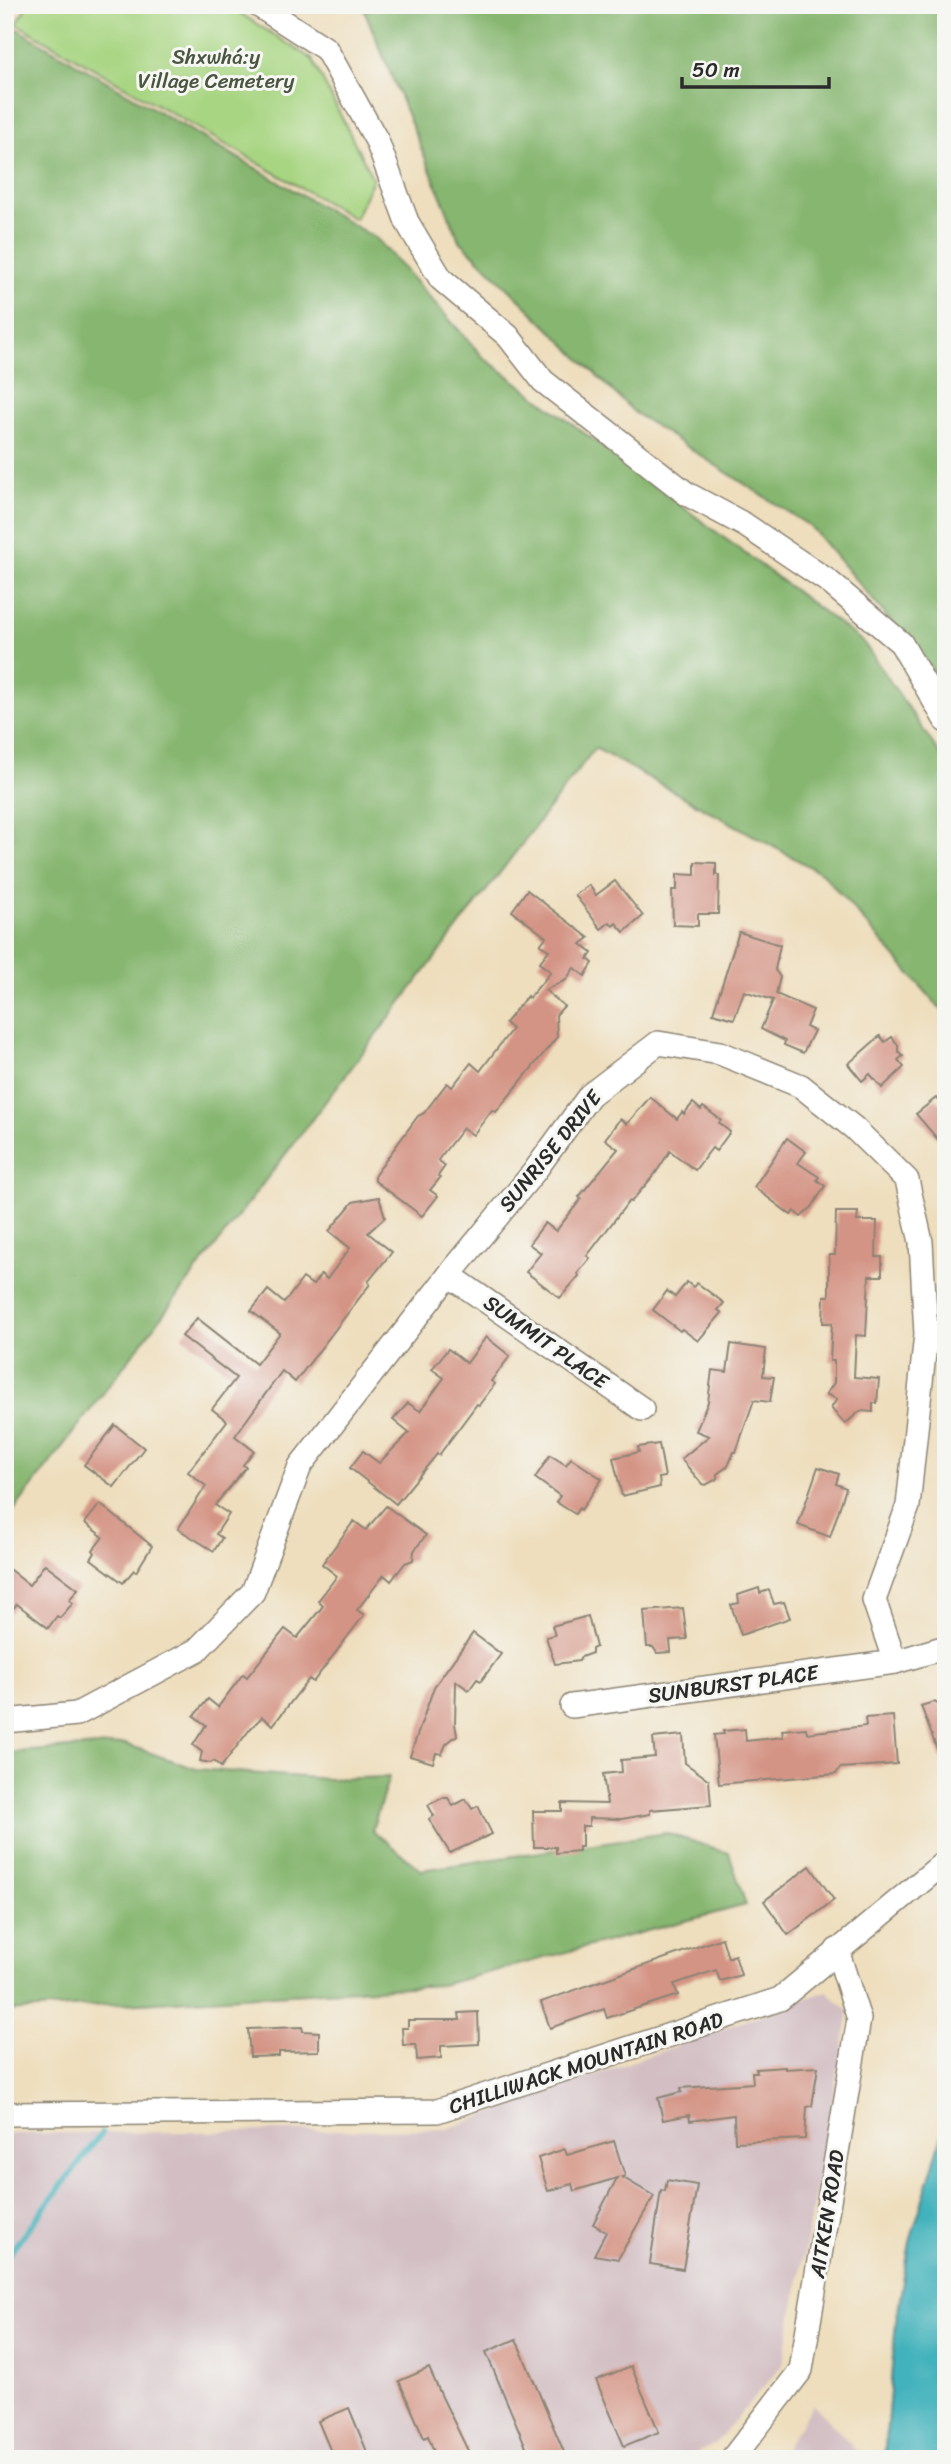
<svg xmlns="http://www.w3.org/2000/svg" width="951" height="2464" font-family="Sriracha,sans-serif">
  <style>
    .industrial { fill: #d2bec3 }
    .green { fill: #a8d582; stroke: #6a8056; stroke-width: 2 }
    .forest { fill: #86b670; stroke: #58704e; stroke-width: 2 }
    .water { fill: #42b2bc; stroke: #366e74; stroke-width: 2 }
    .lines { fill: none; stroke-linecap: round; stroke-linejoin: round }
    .stream { stroke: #42b2bc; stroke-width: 6 }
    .building { fill: #d49485 }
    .street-casing { stroke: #8c8474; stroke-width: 26 }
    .street { stroke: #fff; stroke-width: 23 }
    .labels { text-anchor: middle; stroke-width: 6; stroke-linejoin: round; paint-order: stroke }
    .park-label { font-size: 21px; fill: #4a5641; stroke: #f6f6f2 }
    .street-label { font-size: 21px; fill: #2b2b2b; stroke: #f6f6f2 }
  </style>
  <rect width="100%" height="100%" fill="#f6f6f2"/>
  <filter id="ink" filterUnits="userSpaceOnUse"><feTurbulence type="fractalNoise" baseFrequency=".0143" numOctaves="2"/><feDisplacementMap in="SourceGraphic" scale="14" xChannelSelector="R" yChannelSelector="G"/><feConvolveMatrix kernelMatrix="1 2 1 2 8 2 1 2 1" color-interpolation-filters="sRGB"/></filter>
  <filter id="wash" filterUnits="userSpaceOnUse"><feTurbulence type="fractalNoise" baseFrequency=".00686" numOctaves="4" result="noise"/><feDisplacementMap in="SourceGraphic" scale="28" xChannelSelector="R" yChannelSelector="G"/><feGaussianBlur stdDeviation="1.57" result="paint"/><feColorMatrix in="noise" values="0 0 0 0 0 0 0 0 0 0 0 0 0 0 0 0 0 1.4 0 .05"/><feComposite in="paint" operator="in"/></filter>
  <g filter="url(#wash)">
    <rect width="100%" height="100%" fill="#eedebd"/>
    <g class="industrial">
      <path d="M827,1991L849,2012L783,2364L715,2444L684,2459H5V2134L447,2129Z"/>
      <path d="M813,2404L865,2459H778Z"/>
    </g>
    <path class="green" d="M27,5H227L312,59L373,179L355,219L17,24Z"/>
    <g class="forest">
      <path d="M359,5H946V686L811,527L635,413L459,240L364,9Z"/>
      <path d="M5,22L377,239L483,357L863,642L946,763V1015L823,874L595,748L5,1522Z"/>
      <path d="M125,1744L196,1769L328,1779L389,1777L372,1830L421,1870L666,1833L729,1853L746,1905L441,1985L5,2011V1753Z"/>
    </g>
    <path class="water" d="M946,2122V2459H884L896,2321L910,2242Z"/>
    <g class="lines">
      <path class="stream" d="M5,2259L102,2133"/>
    </g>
    <g id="blocks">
      <g class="building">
        <path d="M695,862L716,863V875H719L718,914H698V926L673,925L672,890H677V874L695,875Z"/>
        <path d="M615,881L643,916L624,932L616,923L613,926L610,922L601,929L575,895L589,885L596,895Z"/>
        <path d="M527,890L589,938L581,944L592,953L588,959L593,963L585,976L574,968L566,980L545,990L564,1006L556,1015L557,1037L496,1112L492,1110L473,1135L463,1128L438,1160L445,1166L438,1176L440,1178L430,1190L438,1196L422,1216L375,1181V1175L418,1116L424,1113L447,1083L452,1087L471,1063L480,1071L512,1029L505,1023L527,996L529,998L551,972L539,963L549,950L540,945L546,937L512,911Z"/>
        <path d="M739,932L780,945L775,970L780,977L776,994L813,1010L806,1027L814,1031L803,1053L784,1045L785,1041L761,1029L773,1000L744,991L734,1019L713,1013Z"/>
        <path d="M880,1036L885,1042L892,1037L898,1045V1051L903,1056L898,1060L904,1067L882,1088L870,1074L862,1081L848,1064Z"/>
        <path d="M650,1097L677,1119L682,1112L684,1114L693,1103L701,1110L703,1107L721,1120L719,1123L730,1132L716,1151L712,1148L695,1170L670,1151L655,1174L631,1202L629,1201L587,1256L590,1258L578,1273L579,1276L560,1298L526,1272L541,1253L529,1244L545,1223L556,1231L581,1199L579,1197L618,1149L605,1139L620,1119L627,1124Z"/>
        <path d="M936,1098L946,1111V1149L916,1114Z"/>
        <path d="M787,1138L806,1152L798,1163L819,1177L817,1180L825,1186L812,1207L801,1217L794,1211L791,1215L754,1187Z"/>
        <path d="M379,1197L385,1217L368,1233L392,1252L368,1282L370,1284L295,1382L282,1371L235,1436L254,1451L243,1465L246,1467L215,1505L229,1514L216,1534L222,1538L214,1551L178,1529L206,1486L188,1472L227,1421L212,1409L236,1378L182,1336L197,1318L256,1364L280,1333L251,1311L268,1290L284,1303L303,1278L313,1285L321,1274L327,1279L350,1248L329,1231L353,1202Z"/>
        <path d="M836,1212H858L857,1221H877L876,1257H882V1276H869L866,1336L856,1335L854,1377L879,1379L877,1403H873V1412L860,1411L845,1424L831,1408L837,1399L826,1394L834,1383V1361H830L832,1323H823L824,1296H829V1255H835Z"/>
        <path d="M687,1282L693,1287L697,1283L724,1303L718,1310L722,1313L698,1341L682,1329L680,1331L653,1310L667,1291L675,1297Z"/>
        <path d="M486,1337L510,1356L491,1381L495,1384L479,1405L477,1404L439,1455L437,1454L396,1504L350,1468L363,1451L379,1463L409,1433L393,1420L408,1403L420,1411L444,1378L432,1369L448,1349L467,1363Z"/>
        <path d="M731,1344L766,1349L763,1376L774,1377L770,1402L754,1400L736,1452H734L728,1466L717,1474V1479L706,1485L702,1484L681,1459L709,1436L696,1431L708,1402L712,1370L727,1372Z"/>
        <path d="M115,1425L144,1448L114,1487L84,1465Z"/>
        <path d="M659,1444L665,1477L659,1478L660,1487L622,1496L613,1458L639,1452L638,1447Z"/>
        <path d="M550,1455L566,1465L571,1458L602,1479L581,1510L579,1508L575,1514L556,1502L560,1496L535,1478Z"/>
        <path d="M818,1467L839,1474L836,1484L846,1488L830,1537L798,1525Z"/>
        <path d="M100,1504L152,1546L136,1572L134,1570L123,1583L91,1559L95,1553L93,1550L103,1537L85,1523Z"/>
        <path d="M386,1506L426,1535L414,1551L413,1560L405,1563L391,1581L384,1575L357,1610L364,1615L313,1682L309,1679L273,1725L262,1717L251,1728L221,1767L214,1761L210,1763L200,1761L202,1752L193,1745L206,1725L194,1716L208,1699L218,1707L243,1674L247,1677L285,1629L297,1638L323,1606L318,1601L337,1576L322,1564L354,1521L366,1530Z"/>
        <path d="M45,1564L78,1589L69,1600L73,1603L60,1618L57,1616L48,1628L17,1604L5,1618V1566L29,1585Z"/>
        <path d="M759,1588L760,1593L769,1590L774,1604L784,1602L790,1618L741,1635L731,1605L739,1603L738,1595Z"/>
        <path d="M683,1608L687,1639L670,1640L671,1652L657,1653L653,1647H647L644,1611Z"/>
        <path d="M588,1616L596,1647L592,1649V1653L581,1657L579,1661L555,1664L546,1637L555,1635L552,1626Z"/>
        <path d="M473,1633L501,1654L481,1681L477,1679L469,1690L456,1681L455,1724L457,1735L446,1744L442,1754L436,1753L433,1763L410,1756L434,1687Z"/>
        <path d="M934,1702L946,1708V1768H944L921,1706Z"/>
        <path d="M893,1716L897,1764L840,1768L836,1774L719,1784L714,1735L724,1734L723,1731L745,1729L746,1741L783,1737L782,1730L806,1728L807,1733L866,1726L865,1718Z"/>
        <path d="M683,1735L685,1763L709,1780L711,1805L650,1810V1814L622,1819L589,1818V1826H582V1847H579V1851L556,1853V1847H534L533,1811H562V1803L607,1804L603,1774L622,1772L621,1760L655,1757L653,1738Z"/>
        <path d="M442,1798H448L453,1806L466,1799L472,1809L478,1806L492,1834L450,1853L429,1819L434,1816L428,1805Z"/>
        <path d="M810,1866L834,1900L788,1935L764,1901Z"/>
        <path d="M722,1938L728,1958L735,1955L741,1975L720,1981L716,1970L674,1984L678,1995L607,2018L604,2009L550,2028L541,2002Z"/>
        <path d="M478,2012L479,2044L441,2046V2058L417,2060L416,2045H403L402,2028H408V2020H460L459,2013Z"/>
        <path d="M302,2027L303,2031L319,2032V2051L279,2052V2056L250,2057L248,2029Z"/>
        <path d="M785,2067V2069L818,2067L812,2106L807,2107L805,2139L735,2142L734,2115L690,2121L689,2115L663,2120L658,2098L682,2092L681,2088L753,2083L752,2072H757L756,2069Z"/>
        <path d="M614,2141L625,2176L622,2177L654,2196L618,2259L594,2255L606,2232L593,2224L617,2178L574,2191L572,2184L548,2191L538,2158L565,2149L567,2155Z"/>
        <path d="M667,2180L697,2185L683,2269L650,2264L661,2190L665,2191Z"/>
        <path d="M516,2339L567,2459H531L486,2352Z"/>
        <path d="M631,2366L659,2432L624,2446L596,2380Z"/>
        <path d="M429,2368L442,2397L472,2459H437L428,2436L424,2438L399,2381Z"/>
        <path d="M349,2408L370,2459H334L318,2421Z"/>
      </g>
    </g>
  </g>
  <g filter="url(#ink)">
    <use href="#blocks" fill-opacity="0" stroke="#8c8474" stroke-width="2"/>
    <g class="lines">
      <g class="street-casing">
        <g id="street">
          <path d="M258,5L326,49L377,141L407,222L441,279L508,336L543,381L687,494L745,525L828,581L901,643L946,721"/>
          <path d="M449,1275L642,1409"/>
          <path d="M572,1706L895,1662"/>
          <path d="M5,1721L77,1714L197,1650L253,1592L300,1466L449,1275L534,1172L590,1095L658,1043L720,1053L801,1086L854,1128L907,1180L921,1242L926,1334L908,1506L874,1600L895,1662L946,1647"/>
          <path d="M5,2114L437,2111L780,1999L946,1861"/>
          <path d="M732,2459L801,2370L859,2019L837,1950"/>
        </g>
      </g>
      <use href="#street" class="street"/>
    </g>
  </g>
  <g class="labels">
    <g class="park-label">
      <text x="216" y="64">Shxwhá:y<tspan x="216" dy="24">Village Cemetery</tspan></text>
    </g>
    <g class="street-label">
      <text transform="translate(550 1151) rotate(-51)" y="7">SUNRISE DRIVE</text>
      <text transform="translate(546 1342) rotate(35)" y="7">SUMMIT PLACE</text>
      <text transform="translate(733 1684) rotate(-8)" y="7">SUNBURST PLACE</text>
      <text transform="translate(586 2063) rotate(-18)" y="7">CHILLIWACK MOUNTAIN ROAD</text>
      <text transform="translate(827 2214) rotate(-81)" y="7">AITKEN ROAD</text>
    </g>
  </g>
  <rect width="951" height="2464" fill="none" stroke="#f6f6f2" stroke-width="28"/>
  <path d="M682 77v10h147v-10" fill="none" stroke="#2b2b2b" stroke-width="3.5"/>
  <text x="692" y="77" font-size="21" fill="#2b2b2b" stroke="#f6f6f2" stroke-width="5" paint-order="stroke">50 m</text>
</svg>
